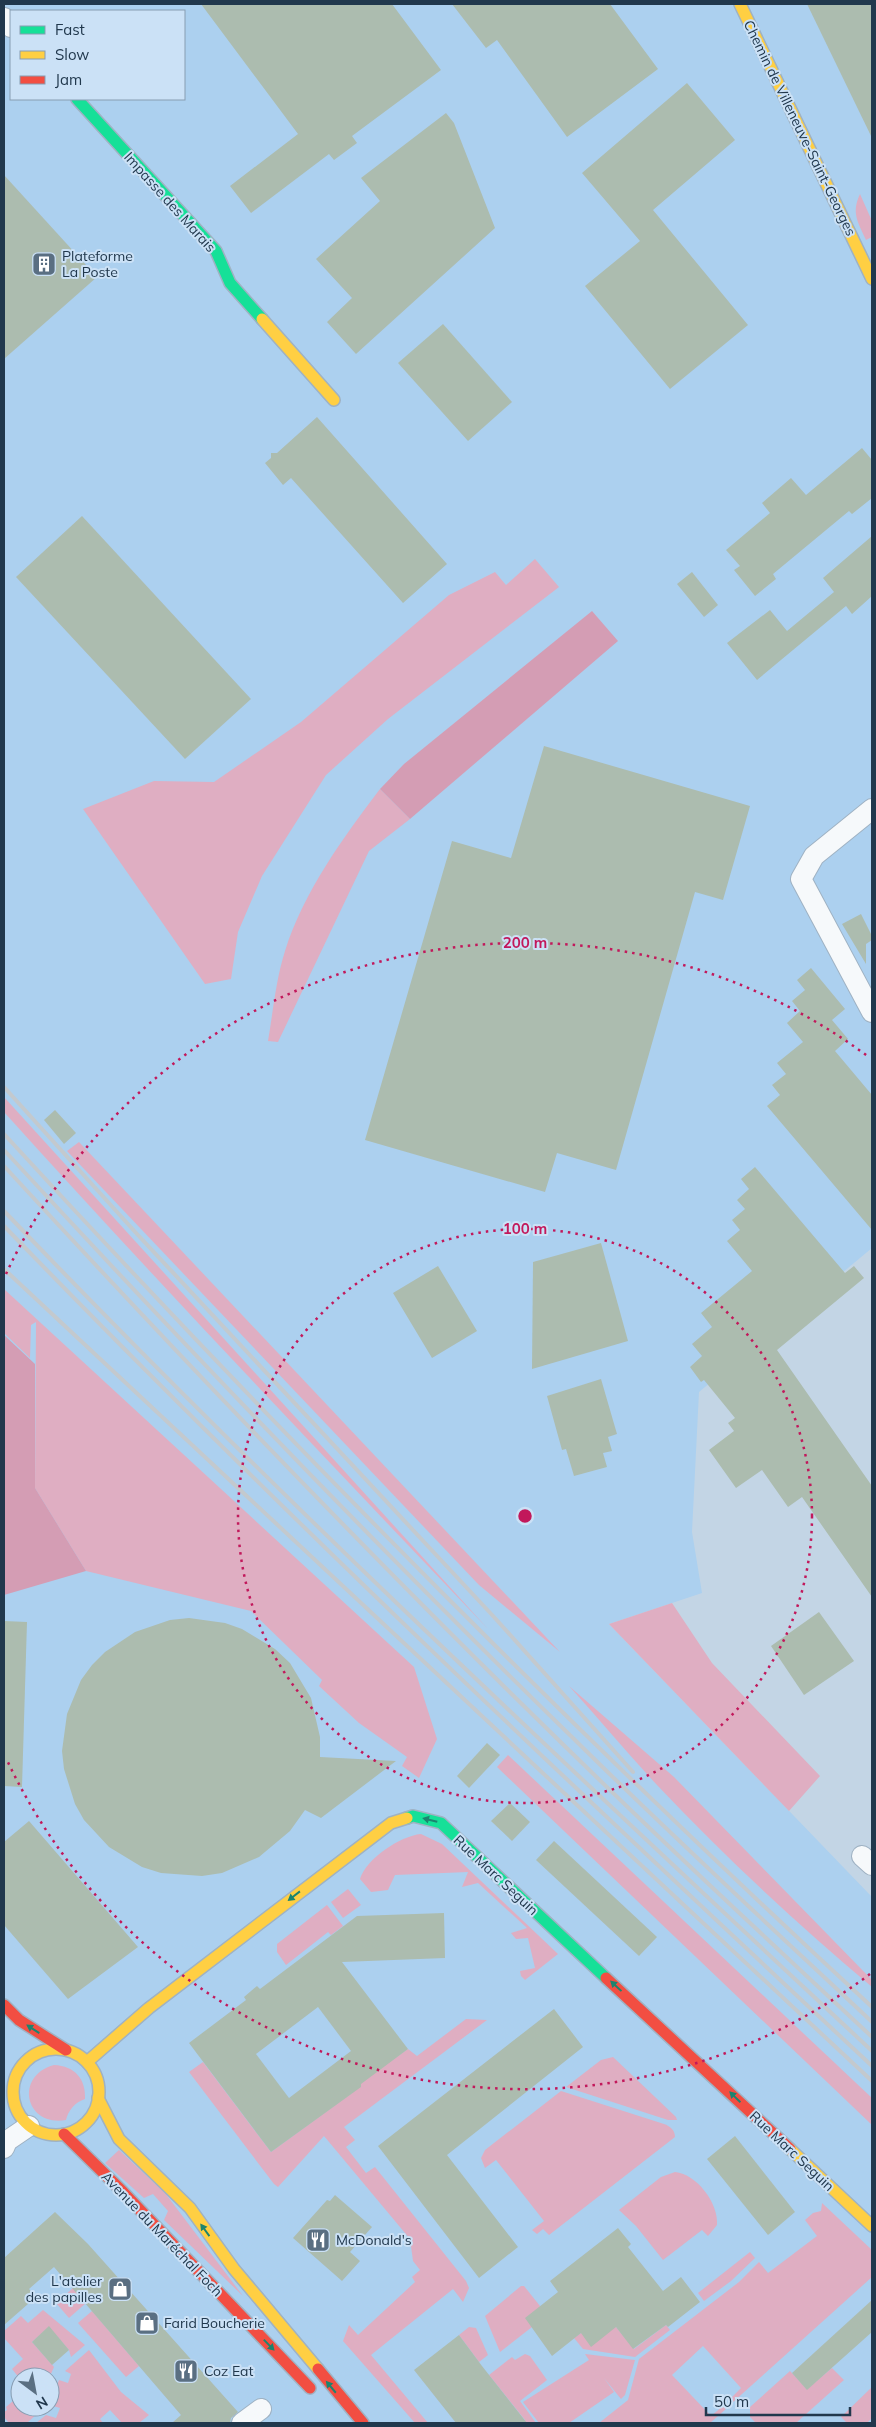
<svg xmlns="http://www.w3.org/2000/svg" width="876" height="2427" font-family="Mulish,sans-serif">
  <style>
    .built { fill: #acd0ef; fill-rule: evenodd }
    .green { fill: #dfaec2 }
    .forest { fill: #d49db4 }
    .building { fill: #acbcaf; fill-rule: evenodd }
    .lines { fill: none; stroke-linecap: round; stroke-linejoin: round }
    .street-casing { stroke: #9fb2c3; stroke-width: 22 }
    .fast-casing { stroke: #9fb2c3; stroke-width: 14 }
    .slow-casing { stroke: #9fb2c3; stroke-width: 14 }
    .jam-casing { stroke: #9fb2c3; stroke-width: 14 }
    .street { stroke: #f6f9fb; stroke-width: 20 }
    .fast { stroke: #16e098; stroke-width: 11 }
    .slow { stroke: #ffcf43; stroke-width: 11 }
    .jam { stroke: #f24e42; stroke-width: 11 }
    .rail { stroke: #c3c9ce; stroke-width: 4 }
    .oneway { fill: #1c846f }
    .ring { fill: none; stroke: #c2185b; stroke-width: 2.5; stroke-dasharray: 2.5 5 }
    .labels { text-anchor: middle; stroke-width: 4; stroke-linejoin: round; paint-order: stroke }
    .street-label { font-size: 14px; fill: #21384d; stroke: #cbe1f6 }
    .poi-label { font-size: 14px; fill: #21384d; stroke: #cbe1f6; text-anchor: start }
    .centre { fill: #c2185b; stroke: #cbe1f6; stroke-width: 2.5 }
    .ring-label { font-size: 15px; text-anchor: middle; font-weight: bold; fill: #c2185b; stroke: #cbe1f6; stroke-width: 4; stroke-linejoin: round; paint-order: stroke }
  </style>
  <rect width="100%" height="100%" fill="#c3d5e5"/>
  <path class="built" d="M4,4H872V1248L699,1392L692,1532L702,1593L609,1624L872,1897V2423H4ZM11,11H184V99H11ZM20,2377H50V2407H20Z"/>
  <g class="green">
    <path d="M860,194L872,221V237L866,240C858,222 851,213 860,194Z"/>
    <path d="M535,559L559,587L388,719L326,775L262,876L238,932L231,979L205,984L83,809L154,781L214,782L301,722L449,595L495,572L506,585Z"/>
    <path d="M380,789L410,819L369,851L278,1042L268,1041C273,1012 276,979 285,951C304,891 343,838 380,789Z"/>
    <path d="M4,1097L488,1629C325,1458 162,1287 4,1112Z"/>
    <path d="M79,1142L560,1652L479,1585L67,1151Z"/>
    <path d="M4,1289L414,1667L437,1739L419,1778L402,1766L407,1757L359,1723L319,1686L322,1680L251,1611L86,1571L35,1488L36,1322L31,1325L30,1358L4,1333Z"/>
    <path d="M672,1603L712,1663L820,1776L789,1811L609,1624Z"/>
    <path d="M569,1686L674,1777L872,1980V1987C797,1924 725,1857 657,1785C627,1753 599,1719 569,1686Z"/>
    <path d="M508,1755L872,2098V2125L497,1767Z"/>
    <path d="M421,1834L442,1844L558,1954L525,1980L521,1976L520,1971L535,1968L528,1938L516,1939L511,1933L527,1928L478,1883L462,1887L468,1872L395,1875L388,1890L371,1892L360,1879C366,1859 400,1836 421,1834Z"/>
    <path d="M348,1889L361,1905L343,1918L331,1902Z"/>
    <path d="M327,1905L343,1926L331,1935L328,1932L286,1965L277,1952V1944Z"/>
    <path d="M466,2019L487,2020L344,2127L355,2140L346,2147L366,2173L375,2167L466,2281L469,2288L463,2302L453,2289L371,2355L428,2423H415L343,2341L349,2325L358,2335L415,2282L412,2277L420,2270L413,2261L410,2239L324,2136L278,2187L274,2184L189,2072L203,2062L271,2152L360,2087L361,2082L408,2049L417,2056Z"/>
    <path d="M613,2057L676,2117L677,2120H668L566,2087L601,2060Z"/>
    <path d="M54,2065C75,2066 86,2079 85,2099C75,2102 68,2111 66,2120C25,2127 14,2076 54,2065Z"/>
    <path d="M561,2091L664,2124C670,2126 675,2130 675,2137L549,2235L543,2229L537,2234L532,2230L544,2221L496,2160L485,2168L481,2158L485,2150Z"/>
    <path d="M119,2150L165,2193L243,2296L164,2220L168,2211L153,2194L144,2198L105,2163Z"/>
    <path d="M675,2172C697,2174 719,2204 717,2225L708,2236L702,2230L663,2260L636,2226L619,2210L661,2177Z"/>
    <path d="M822,2203L872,2250V2277L732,2403L729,2400L741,2388L703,2346L672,2375L711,2416L723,2406L726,2409L710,2423H599L628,2400L639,2359L739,2282L759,2262L768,2273L817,2236L805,2220L813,2213L821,2211Z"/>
    <path d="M750,2252L755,2258L731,2281L704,2301L698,2293Z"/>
    <path d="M521,2286H524L540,2306L532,2327L500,2352L485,2316Z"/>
    <path d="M73,2288L86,2303L69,2318L56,2303Z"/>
    <path d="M43,2310L85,2345L71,2357L69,2350L49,2327L32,2342L54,2367L50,2376L54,2378L50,2388V2377L20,2379L12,2369L23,2359L4,2338V2331L21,2316L28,2323Z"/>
    <path d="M92,2311L139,2366L126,2377L78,2323Z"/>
    <path d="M666,2325L670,2330L635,2357L583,2349L574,2338L581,2333L616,2327L634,2349Z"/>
    <path d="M469,2327L476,2328L488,2355L479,2362L459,2335Z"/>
    <path d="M89,2350L121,2392L149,2415L139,2423H122L110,2410L100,2419L103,2423H36L46,2415L56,2418L60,2408L50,2405L59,2380L68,2383L71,2374L65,2371Z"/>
    <path d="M525,2354L530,2356L547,2380L520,2401L536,2423H521L525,2420L489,2375L512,2357L515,2360Z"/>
    <path d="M585,2354L635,2360L625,2395L621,2399L604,2378L614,2392L569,2423H539L523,2402L589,2360Z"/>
    <path d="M832,2368L844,2380L796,2423H756L750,2417V2407L790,2371L807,2389Z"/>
    <path d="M872,2387V2418L867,2423H847L841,2417Z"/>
    <path d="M20,2395V2407H41L39,2412L27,2423H9L4,2417V2412L7,2410L6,2407Z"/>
  </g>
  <g class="forest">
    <path d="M592,611L618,641L410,819L380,789L404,764Z"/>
    <path d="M4,1335L35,1364V1488L86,1571L4,1595Z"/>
  </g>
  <g class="building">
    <path d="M201,4H392L441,70L352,136L357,143L334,160L329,154L251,213L230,186L298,134Z"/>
    <path d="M452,4H610L658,69L567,137L497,40L486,48Z"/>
    <path d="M807,4H872V138Z"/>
    <path d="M687,83L735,140L653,210L748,325L670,389L585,286L640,241L582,173Z"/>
    <path d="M446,113L454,123L495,228L356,354L327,322L352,298L316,259L380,201L361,178Z"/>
    <path d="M4,175L97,277L4,359Z"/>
    <path d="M443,324L512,402L468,441L398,363Z"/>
    <path d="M317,417L447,564L403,603L291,478L283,485L265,463L271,458V453H277Z"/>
    <path d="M862,448L872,460V498L852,514L849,511L773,574L776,579L755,596L734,570L740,566L726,550L770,513L762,503L791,478L806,495Z"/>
    <path d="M82,516L251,699L185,759L16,577Z"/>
    <path d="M872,536V596L852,614L846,606L757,680L727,643L770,610L787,631L834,592L823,578Z"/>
    <path d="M692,572L718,605L704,617L677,584Z"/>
    <path d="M544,746L750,806L723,900L695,892L616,1170L557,1153L545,1192L365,1140L452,841L511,858Z"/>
    <path d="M861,914L872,936V940L866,944V964L842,924Z"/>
    <path d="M811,968L845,1009L832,1020L848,1039L835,1051L872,1095V1230L767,1106L780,1095L772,1085L786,1074L777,1063L803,1042L787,1023L800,1011L792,1001L805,990L797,980Z"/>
    <path d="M55,1110L76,1133L64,1144L44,1120Z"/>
    <path d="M755,1167L845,1273L854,1266L864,1278L777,1350L872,1486V1597L802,1497L788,1507L762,1470L736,1488L709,1450L734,1431L728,1423L735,1418L704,1380L701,1382L690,1367L702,1356L692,1344L712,1327L701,1313L752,1271L727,1241L740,1230L732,1220L745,1209L737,1200L749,1189L741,1179Z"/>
    <path d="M601,1243L628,1341L532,1369L533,1262Z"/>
    <path d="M438,1266L477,1331L432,1358L393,1293Z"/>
    <path d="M601,1379L617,1434L608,1437L612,1451L603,1453L607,1467L574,1476L566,1449L562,1450L547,1396Z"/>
    <path d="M819,1612L854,1661L804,1695L771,1646Z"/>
    <path d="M189,1618L225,1623L242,1629L275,1649L290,1663L311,1698L320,1737V1757L396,1761L321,1818L305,1810L290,1831L259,1857L222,1873L202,1876L161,1873L142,1867L109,1847L84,1820L75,1804L64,1769L62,1751L67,1714L81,1680L92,1665L105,1652L135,1632L170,1620Z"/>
    <path d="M4,1621L27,1622L22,1787L4,1786Z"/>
    <path d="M487,1743L500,1755L469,1788L457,1776Z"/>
    <path d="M510,1803L530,1822L512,1841L491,1821Z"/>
    <path d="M29,1821L138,1947L68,1999L4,1925V1842Z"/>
    <path d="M554,1841L657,1937L639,1956L536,1860Z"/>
    <path d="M444,1913L445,1958L342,1962L408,2049L361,2084V2087L271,2152L189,2043L246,2000L244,1997L257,1986L260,1989L357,1916ZM318,2007L351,2051L289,2098L256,2054Z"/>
    <path d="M554,2009L583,2047L447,2155L518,2247L479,2278L378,2146Z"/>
    <path d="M735,2136L795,2212L768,2235L707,2159Z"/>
    <path d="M335,2195L372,2227L350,2252L360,2261L342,2281L293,2238L327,2200L330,2201Z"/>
    <path d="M55,2212L88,2244L238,2412L231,2418L230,2423H172L181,2415L54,2267L29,2289L36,2297L4,2325V2258Z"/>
    <path d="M618,2228L631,2244L628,2247L663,2291L681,2277L700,2302L668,2327L666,2325L633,2349L616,2327L591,2347L581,2333L552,2356L525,2318L558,2292L550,2281Z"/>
    <path d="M872,2300V2332L807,2390L792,2373Z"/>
    <path d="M49,2326L69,2350L52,2365L32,2342Z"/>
    <path d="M459,2335L482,2366L527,2423H456L414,2370Z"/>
  </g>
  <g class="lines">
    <g class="street-casing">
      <g id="street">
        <path d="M4,18L11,27"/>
        <path d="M872,809L814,856L801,879L872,1012"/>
        <path d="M862,1856L872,1865"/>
        <path d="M4,2148L7,2141L29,2126"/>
        <path d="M242,2423L261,2409"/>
      </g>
    </g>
    <g class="fast-casing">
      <g id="fast">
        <path d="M77,99L216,251L230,283L262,319"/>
        <path d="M407,1818L413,1816L441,1823L606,1978"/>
      </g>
    </g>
    <g class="slow-casing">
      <g id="slow">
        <path d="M740,4L872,279"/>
        <path d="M262,319L334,400"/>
        <circle cx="56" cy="2092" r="43"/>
        <path d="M87,2062L149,2008L391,1823L407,1818"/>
        <path d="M98,2098L119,2139L190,2208L234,2269L318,2369"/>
        <path d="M790,2149L872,2226"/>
      </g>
    </g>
    <g class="jam-casing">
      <g id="jam">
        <path d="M606,1978L790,2149"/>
        <path d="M4,2005L19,2020L66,2050"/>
        <path d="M64,2134L123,2192L310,2388"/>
        <path d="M318,2369L363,2423"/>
      </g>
    </g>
    <use href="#street" class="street"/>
    <use href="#fast" class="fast"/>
    <use href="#slow" class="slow"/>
    <use href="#jam" class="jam"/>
    <g class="rail">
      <path d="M4,1087L137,1234L494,1617L633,1772"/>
      <path d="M4,1134C282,1437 570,1728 872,2007"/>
      <path d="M4,1150C190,1352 380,1550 576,1741C673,1837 773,1929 872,2022"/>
      <path d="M4,1166C209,1389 419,1607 638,1817C715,1891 794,1964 872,2037"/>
      <path d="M4,1211C282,1502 578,1776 872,2051"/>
      <path d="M4,1226C284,1516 578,1791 872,2066"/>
      <path d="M4,1269L872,2081"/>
    </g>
  </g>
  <defs><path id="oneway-solid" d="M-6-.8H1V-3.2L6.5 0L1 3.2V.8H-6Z" transform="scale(1.25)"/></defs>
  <g class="oneway">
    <use href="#oneway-solid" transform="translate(430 1820) rotate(-166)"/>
    <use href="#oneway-solid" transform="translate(294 1896) rotate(142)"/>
    <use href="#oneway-solid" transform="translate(616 1986) rotate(-137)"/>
    <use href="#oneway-solid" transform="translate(33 2029) rotate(-147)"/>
    <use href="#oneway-solid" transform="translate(735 2097) rotate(-136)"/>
    <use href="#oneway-solid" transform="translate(205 2230) rotate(-126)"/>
    <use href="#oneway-solid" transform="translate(269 2345) rotate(46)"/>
    <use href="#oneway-solid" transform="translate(331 2387) rotate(-130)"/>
  </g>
  <g class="ring">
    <circle cx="525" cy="1516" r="287"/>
    <path d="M870 1974A573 573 0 0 1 6 1758M6 1274A573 573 0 0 1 870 1058"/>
  </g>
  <defs>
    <g id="building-square" transform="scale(1.25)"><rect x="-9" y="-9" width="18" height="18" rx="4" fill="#5a6f82" stroke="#cbe1f6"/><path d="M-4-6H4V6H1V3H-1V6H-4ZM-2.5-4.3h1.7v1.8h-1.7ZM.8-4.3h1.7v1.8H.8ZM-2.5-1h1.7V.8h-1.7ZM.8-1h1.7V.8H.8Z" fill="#fff"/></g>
    <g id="restaurant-square" transform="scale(1.25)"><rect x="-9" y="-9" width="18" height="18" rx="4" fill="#5a6f82" stroke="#cbe1f6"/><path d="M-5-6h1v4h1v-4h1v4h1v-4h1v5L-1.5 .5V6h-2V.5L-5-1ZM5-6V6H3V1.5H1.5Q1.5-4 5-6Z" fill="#fff"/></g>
    <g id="shop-square" transform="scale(1.25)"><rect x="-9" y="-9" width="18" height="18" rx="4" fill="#5a6f82" stroke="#cbe1f6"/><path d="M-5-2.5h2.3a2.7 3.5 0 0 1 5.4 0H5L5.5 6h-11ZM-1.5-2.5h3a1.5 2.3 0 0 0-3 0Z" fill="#fff"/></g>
  </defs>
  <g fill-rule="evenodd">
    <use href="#building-square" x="44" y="264"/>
    <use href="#restaurant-square" x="318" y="2240"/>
    <use href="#shop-square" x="120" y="2289"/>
    <use href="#shop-square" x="147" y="2323"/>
    <use href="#restaurant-square" x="186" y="2371"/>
  </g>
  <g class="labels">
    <g class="street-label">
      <text transform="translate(800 128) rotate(64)" y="5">Chemin de Villeneuve-Saint-Georges</text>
      <text transform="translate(170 202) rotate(48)" y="5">Impasse des Marais</text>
      <text transform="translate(496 1875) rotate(43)" y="5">Rue Marc Seguin</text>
      <text transform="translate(792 2151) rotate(43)" y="5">Rue Marc Seguin</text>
      <text transform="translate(162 2234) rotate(46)" y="5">Avenue du Maréchal Foch</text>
    </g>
    <g class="poi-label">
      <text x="62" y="261">Plateforme<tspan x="62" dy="16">La Poste</tspan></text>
      <text x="336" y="2245">McDonald's</text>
      <text x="102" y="2286" text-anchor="end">L'atelier<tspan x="102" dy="16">des papilles</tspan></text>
      <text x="164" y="2328">Farid Boucherie</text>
      <text x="204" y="2376">Coz Eat</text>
    </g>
  </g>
  <circle cx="525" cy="1516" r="8" class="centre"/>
  <g class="ring-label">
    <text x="525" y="948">200 m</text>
    <text x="525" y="1234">100 m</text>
  </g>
  <rect width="876" height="2427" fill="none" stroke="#21384d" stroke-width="10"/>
  <rect x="10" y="10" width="175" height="90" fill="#cbe1f6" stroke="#879db2"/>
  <rect x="20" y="26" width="25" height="8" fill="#16e098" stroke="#879db2"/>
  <text x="55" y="35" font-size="15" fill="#21384d">Fast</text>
  <rect x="20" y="51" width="25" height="8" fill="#ffcf43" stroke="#879db2"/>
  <text x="55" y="60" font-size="15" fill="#21384d">Slow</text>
  <rect x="20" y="76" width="25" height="8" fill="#f24e42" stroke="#879db2"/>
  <text x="55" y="85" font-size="15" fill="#21384d">Jam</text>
  <g transform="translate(35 2392) rotate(148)"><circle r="24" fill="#cbe1f6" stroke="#879db2"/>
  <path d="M0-4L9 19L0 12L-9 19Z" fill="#5a6f82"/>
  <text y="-8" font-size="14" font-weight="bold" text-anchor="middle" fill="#21384d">N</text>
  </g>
  <path d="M706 2407v8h144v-8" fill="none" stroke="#21384d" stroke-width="2.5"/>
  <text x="714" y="2407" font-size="15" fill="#21384d" stroke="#cbe1f6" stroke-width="4" paint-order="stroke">50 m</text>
</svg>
